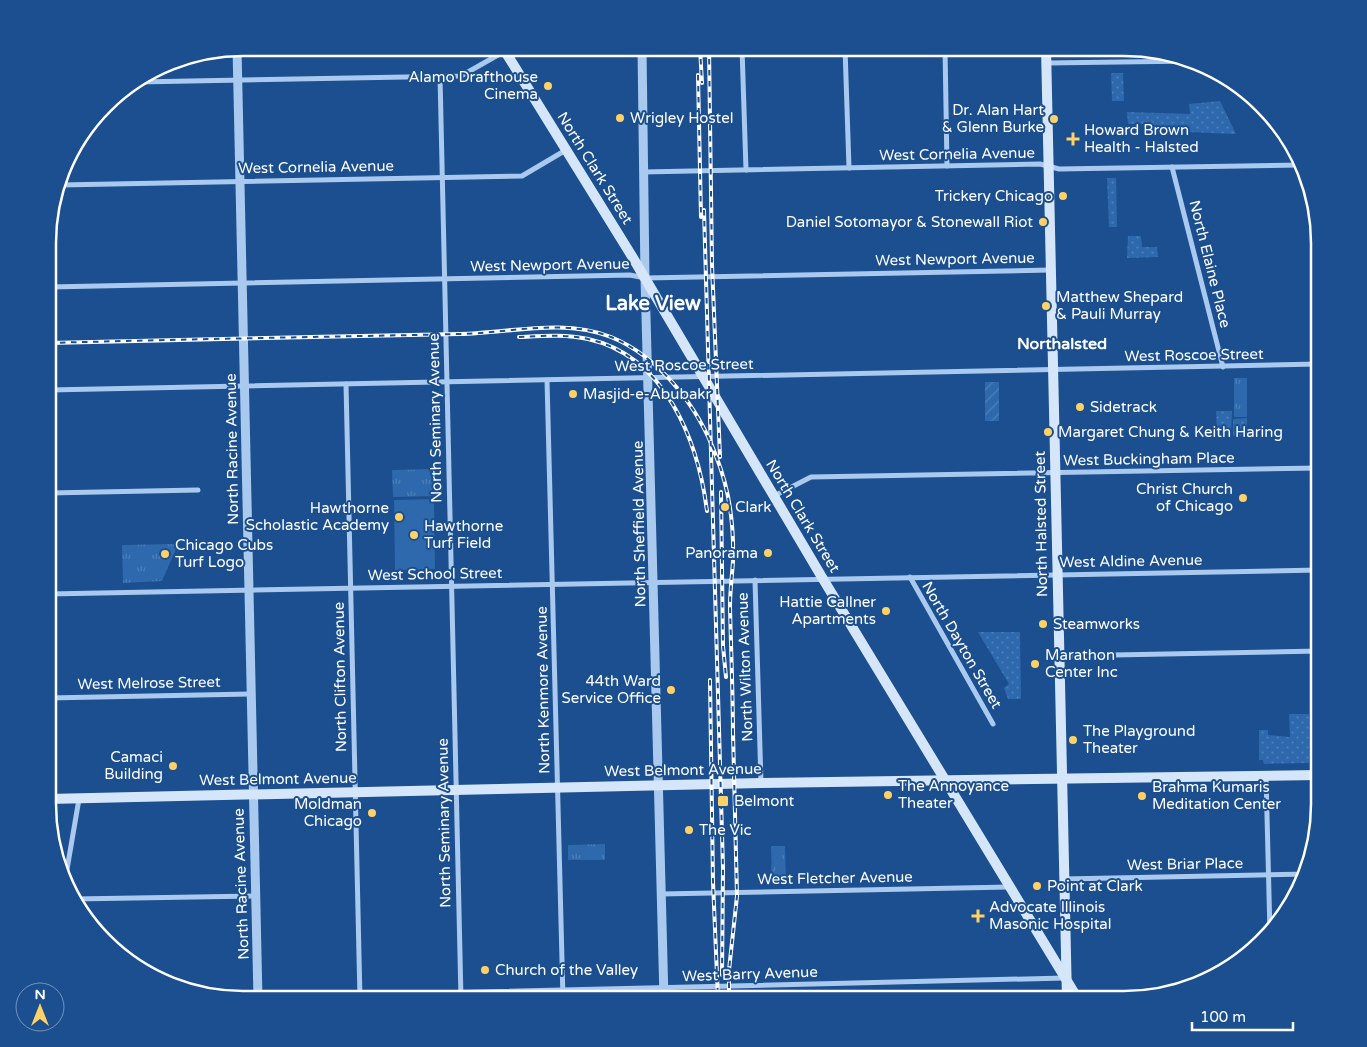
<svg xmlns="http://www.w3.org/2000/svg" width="1367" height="1047" font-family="'Varela Round',sans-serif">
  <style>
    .grass { fill: url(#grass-dots) }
    .park { fill: url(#park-tufts) }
    .garden { fill: url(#garden-furrows) }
    .pitch { fill: #2e69ad }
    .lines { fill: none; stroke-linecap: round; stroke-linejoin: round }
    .minor { stroke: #a9c9ee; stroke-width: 5 }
    .tertiary { stroke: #a9c9ee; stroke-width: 9 }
    .secondary { stroke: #d6e6fa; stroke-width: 10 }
    .rail-casing { stroke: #fff; stroke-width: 4 }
    .rail { stroke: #1b4f8f; stroke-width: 2; stroke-dasharray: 5.5; stroke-linecap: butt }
    .poi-dot { fill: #ffd166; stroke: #1b4f8f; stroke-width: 2 }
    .labels { text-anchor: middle; stroke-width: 4; stroke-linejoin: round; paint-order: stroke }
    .poi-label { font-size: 15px; fill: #fff; stroke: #1b4f8f; text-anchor: start }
    .street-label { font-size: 15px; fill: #fff; stroke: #1b4f8f }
    .neighbourhood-label { font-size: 16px; font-weight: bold; fill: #fff; stroke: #1b4f8f }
    .district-label { font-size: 20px; font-weight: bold; fill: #fff; stroke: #1b4f8f }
    .rim { fill: none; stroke: #fff; stroke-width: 2.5 }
  </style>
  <defs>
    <pattern id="grass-dots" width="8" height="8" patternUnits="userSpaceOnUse" patternTransform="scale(1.25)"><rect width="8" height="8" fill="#2e69ad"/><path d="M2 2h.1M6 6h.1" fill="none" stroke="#4d80b9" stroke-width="1.8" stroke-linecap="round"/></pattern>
    <pattern id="park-tufts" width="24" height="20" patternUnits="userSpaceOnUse" patternTransform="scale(1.25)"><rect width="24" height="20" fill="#2e69ad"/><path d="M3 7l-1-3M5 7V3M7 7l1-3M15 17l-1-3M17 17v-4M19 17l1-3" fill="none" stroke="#4d80b9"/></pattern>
    <pattern id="garden-furrows" width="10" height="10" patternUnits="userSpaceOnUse" patternTransform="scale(1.25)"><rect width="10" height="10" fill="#2e69ad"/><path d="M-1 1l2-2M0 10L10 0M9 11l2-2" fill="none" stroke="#4d80b9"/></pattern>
  </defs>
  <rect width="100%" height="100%" fill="#1b4f8f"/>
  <g class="grass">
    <path d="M1111,73H1123L1124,101H1112Z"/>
    <path d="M1220,101L1236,134L1189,132L1188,130H1181L1180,127L1150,130L1149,124H1128L1127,112L1190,114L1189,104Z"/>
    <path d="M1107,178H1116L1117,227H1109Z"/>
    <path d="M1128,236H1141L1142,247H1157L1158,257L1127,258Z"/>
    <path d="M1216,411H1232L1231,432L1217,433Z"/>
    <path d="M1247,418V436H1233V419Z"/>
    <path d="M978,632H1020L1021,699H1008L1004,688L1009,684Z"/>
    <path d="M1289,714H1309V763L1264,764L1263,760H1259V730H1268V735L1290,737Z"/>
  </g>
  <g class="park">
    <rect x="1234" y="378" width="13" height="39"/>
    <path d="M436,469L437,496L393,497L392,470Z"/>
    <path d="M178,544L162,581L123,583L122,545Z"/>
    <path d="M605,844V860H568V845Z"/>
    <path d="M771,846H785L786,882H772Z"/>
    <path d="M868,990L869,999H787V992Z"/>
  </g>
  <rect class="garden" x="985" y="382" width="14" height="39"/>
  <path class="pitch" d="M434,499L435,569L395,570L394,500Z"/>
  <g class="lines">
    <g class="minor">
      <path d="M742,48L746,170"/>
      <path d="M845,48L849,168"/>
      <path d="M945,48L947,166"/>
      <path d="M1047,63L1194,61"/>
      <path d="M440,76L461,999"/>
      <path d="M138,82L461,76L505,51"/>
      <path d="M1172,167L1223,367"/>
      <path d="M643,172L1040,164L1059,169L1301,165"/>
      <path d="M60,185L522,176L566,150"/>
      <path d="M49,287L630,275L645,278L1051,270"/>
      <path d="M547,380L563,999"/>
      <path d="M346,384L360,999"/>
      <path d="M49,390L1319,364"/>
      <path d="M49,493L198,490"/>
      <path d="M774,496L811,477L1319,468"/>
      <path d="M910,577L993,724"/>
      <path d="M755,580L761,783"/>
      <path d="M48,594L1319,570"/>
      <path d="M1060,656L1319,651"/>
      <path d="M48,698L250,694"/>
      <path d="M48,702L50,799"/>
      <path d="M1266,776L1270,934"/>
      <path d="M1064,879L1306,874"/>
      <path d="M65,881L79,799"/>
      <path d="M661,894L1009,887"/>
      <path d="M74,899L255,896"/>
      <path d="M225,998L1065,978"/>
    </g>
    <g class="tertiary">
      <path d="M237,48L258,999"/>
      <path d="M642,48L645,278L664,999"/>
    </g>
    <g class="secondary">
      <path d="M503,48L633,258L823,579L1078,999"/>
      <path d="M1046,48L1067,999"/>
      <path d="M48,799L761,783L1319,775"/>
    </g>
    <g class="rail-casing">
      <g id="rail">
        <path d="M700,48L702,83"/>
        <path d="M709,48L712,265L720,457"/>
        <path d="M698,75L701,217"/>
        <path d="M704,210L723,868L722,975"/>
        <path d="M519,337C541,336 565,334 588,339C665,356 698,440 707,511"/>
        <path d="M49,343C186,339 323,337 460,334C510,333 563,318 611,337C660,357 699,408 716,456C729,488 734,526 733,561C732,576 730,591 730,606C731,651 733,694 733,739"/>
        <path d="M721,492L723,646L726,677"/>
        <path d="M710,680L713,882L718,999"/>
        <path d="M729,999V970L737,896L733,732"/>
      </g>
    </g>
    <use href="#rail" class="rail"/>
  </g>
  <g class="poi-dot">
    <circle cx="548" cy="86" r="5"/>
    <circle cx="620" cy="118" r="5"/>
    <circle cx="1054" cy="119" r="5"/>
    <path d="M1070.5 131.5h5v5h5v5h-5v5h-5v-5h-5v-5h5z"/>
    <circle cx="1063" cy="196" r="5"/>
    <circle cx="1043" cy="222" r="5"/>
    <circle cx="1046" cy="306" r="5"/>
    <circle cx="573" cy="394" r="5"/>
    <circle cx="1080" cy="407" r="5"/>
    <circle cx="1048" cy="432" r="5"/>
    <circle cx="1243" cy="498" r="5"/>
    <circle cx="725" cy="507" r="5"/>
    <circle cx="399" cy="517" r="5"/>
    <circle cx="414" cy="535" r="5"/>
    <circle cx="768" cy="553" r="5"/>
    <circle cx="165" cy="554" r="5"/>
    <circle cx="886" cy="611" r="5"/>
    <circle cx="1043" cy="624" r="5"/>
    <circle cx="1035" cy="664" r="5"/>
    <circle cx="671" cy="690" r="5"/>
    <circle cx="1073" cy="740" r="5"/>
    <circle cx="173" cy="766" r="5"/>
    <circle cx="888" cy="795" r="5"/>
    <circle cx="1142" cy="796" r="5"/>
    <rect x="717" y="795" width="12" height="12" rx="2.5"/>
    <circle cx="372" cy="813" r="5"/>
    <circle cx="689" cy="830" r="5"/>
    <circle cx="1037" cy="886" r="5"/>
    <path d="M975.5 908.5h5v5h5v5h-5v5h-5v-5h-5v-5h5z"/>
    <circle cx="485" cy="970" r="5"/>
  </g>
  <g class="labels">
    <g class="poi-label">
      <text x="538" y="82" text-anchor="end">Alamo Drafthouse<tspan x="538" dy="17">Cinema</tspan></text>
      <text x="1044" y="115" text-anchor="end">Dr. Alan Hart<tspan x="1044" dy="17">&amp; Glenn Burke</tspan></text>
      <text x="630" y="123">Wrigley Hostel</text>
      <text x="1084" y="135">Howard Brown<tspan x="1084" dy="17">Health - Halsted</tspan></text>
      <text x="1053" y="201" text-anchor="end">Trickery Chicago</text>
      <text x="1033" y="227" text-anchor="end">Daniel Sotomayor &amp; Stonewall Riot</text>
      <text x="1056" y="302">Matthew Shepard<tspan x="1056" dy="17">&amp; Pauli Murray</tspan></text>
      <text x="583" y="399">Masjid-e-Abubakr</text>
      <text x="1090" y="412">Sidetrack</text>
      <text x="1058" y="437">Margaret Chung &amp; Keith Haring</text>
      <text x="1233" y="494" text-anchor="end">Christ Church<tspan x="1233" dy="17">of Chicago</tspan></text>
      <text x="735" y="512">Clark</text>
      <text x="389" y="513" text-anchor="end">Hawthorne<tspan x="389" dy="17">Scholastic Academy</tspan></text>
      <text x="424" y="531">Hawthorne<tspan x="424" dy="17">Turf Field</tspan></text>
      <text x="175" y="550">Chicago Cubs<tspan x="175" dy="17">Turf Logo</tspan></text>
      <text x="758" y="558" text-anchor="end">Panorama</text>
      <text x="876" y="607" text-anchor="end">Hattie Callner<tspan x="876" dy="17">Apartments</tspan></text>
      <text x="1053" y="629">Steamworks</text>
      <text x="1045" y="660">Marathon<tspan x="1045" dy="17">Center Inc</tspan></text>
      <text x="661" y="686" text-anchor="end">44th Ward<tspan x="661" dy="17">Service Office</tspan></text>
      <text x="1083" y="736">The Playground<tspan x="1083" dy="17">Theater</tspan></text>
      <text x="163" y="762" text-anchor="end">Camaci<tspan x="163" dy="17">Building</tspan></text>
      <text x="898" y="791">The Annoyance<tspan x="898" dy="17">Theater</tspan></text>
      <text x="1152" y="792">Brahma Kumaris<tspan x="1152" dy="17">Meditation Center</tspan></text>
      <text x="734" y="806">Belmont</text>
      <text x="362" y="809" text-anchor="end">Moldman<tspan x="362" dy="17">Chicago</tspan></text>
      <text x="699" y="835">The Vic</text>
      <text x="1047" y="891">Point at Clark</text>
      <text x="989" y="912">Advocate Illinois<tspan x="989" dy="17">Masonic Hospital</tspan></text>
      <text x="495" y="975">Church of the Valley</text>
    </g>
    <g class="street-label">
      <text transform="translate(957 154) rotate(-1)" y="5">West Cornelia Avenue</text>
      <text transform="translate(316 167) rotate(-1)" y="5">West Cornelia Avenue</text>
      <text transform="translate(595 168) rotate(58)" y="5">North Clark Street</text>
      <text transform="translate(955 259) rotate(-1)" y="5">West Newport Avenue</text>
      <text transform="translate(1210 264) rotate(76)" y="5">North Elaine Place</text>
      <text transform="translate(550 265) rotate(-1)" y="5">West Newport Avenue</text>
      <text transform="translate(1194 355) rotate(-1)" y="5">West Roscoe Street</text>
      <text transform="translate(684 365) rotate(-1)" y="5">West Roscoe Street</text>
      <text transform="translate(435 418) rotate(-91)" y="5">North Seminary Avenue</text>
      <text transform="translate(232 449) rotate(-91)" y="5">North Racine Avenue</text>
      <text transform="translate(1149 459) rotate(-1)" y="5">West Buckingham Place</text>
      <text transform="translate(803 516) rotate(59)" y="5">North Clark Street</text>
      <text transform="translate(639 524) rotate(-91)" y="5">North Sheffield Avenue</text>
      <text transform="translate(1041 524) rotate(-91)" y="5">North Halsted Street</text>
      <text transform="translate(1131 561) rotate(-1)" y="5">West Aldine Avenue</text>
      <text transform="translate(435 574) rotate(-1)" y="5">West School Street</text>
      <text transform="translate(962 645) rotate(60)" y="5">North Dayton Street</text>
      <text transform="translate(745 667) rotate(-92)" y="5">North Wilton Avenue</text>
      <text transform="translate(340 677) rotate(-91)" y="5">North Clifton Avenue</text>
      <text transform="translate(149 683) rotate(-1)" y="5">West Melrose Street</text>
      <text transform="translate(543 690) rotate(-91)" y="5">North Kenmore Avenue</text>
      <text transform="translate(683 770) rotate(-1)" y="5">West Belmont Avenue</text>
      <text transform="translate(278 779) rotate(-1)" y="5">West Belmont Avenue</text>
      <text transform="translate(444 823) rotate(-91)" y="5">North Seminary Avenue</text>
      <text transform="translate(1185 864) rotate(-1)" y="5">West Briar Place</text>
      <text transform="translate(835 878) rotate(-1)" y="5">West Fletcher Avenue</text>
      <text transform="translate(241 884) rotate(-92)" y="5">North Racine Avenue</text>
      <text transform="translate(750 974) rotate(-2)" y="5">West Barry Avenue</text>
    </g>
    <g class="neighbourhood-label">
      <text x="1062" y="349">Northalsted</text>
    </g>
    <g class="district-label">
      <text x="653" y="310">Lake View</text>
    </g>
  </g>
  <path d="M0 0H1367V1047H0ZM243 56H1124A187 187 0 0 1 1311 243V804A187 187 0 0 1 1124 991H243A187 187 0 0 1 56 804V243A187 187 0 0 1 243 56Z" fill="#1b4f8f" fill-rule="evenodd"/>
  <path class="rim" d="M243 56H1124A187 187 0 0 1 1311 243V804A187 187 0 0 1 1124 991H243A187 187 0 0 1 56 804V243A187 187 0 0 1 243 56Z"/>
  <g transform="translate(40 1007)"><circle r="24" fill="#1b4f8f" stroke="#7695bc"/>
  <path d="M0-4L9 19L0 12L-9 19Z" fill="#ffd166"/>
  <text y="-8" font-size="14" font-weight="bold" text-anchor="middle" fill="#ffffff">N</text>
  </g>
  <path d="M1192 1022v8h101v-8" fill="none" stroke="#ffffff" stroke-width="2.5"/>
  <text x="1200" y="1022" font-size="15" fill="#ffffff" stroke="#1b4f8f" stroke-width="4" paint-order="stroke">100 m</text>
</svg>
